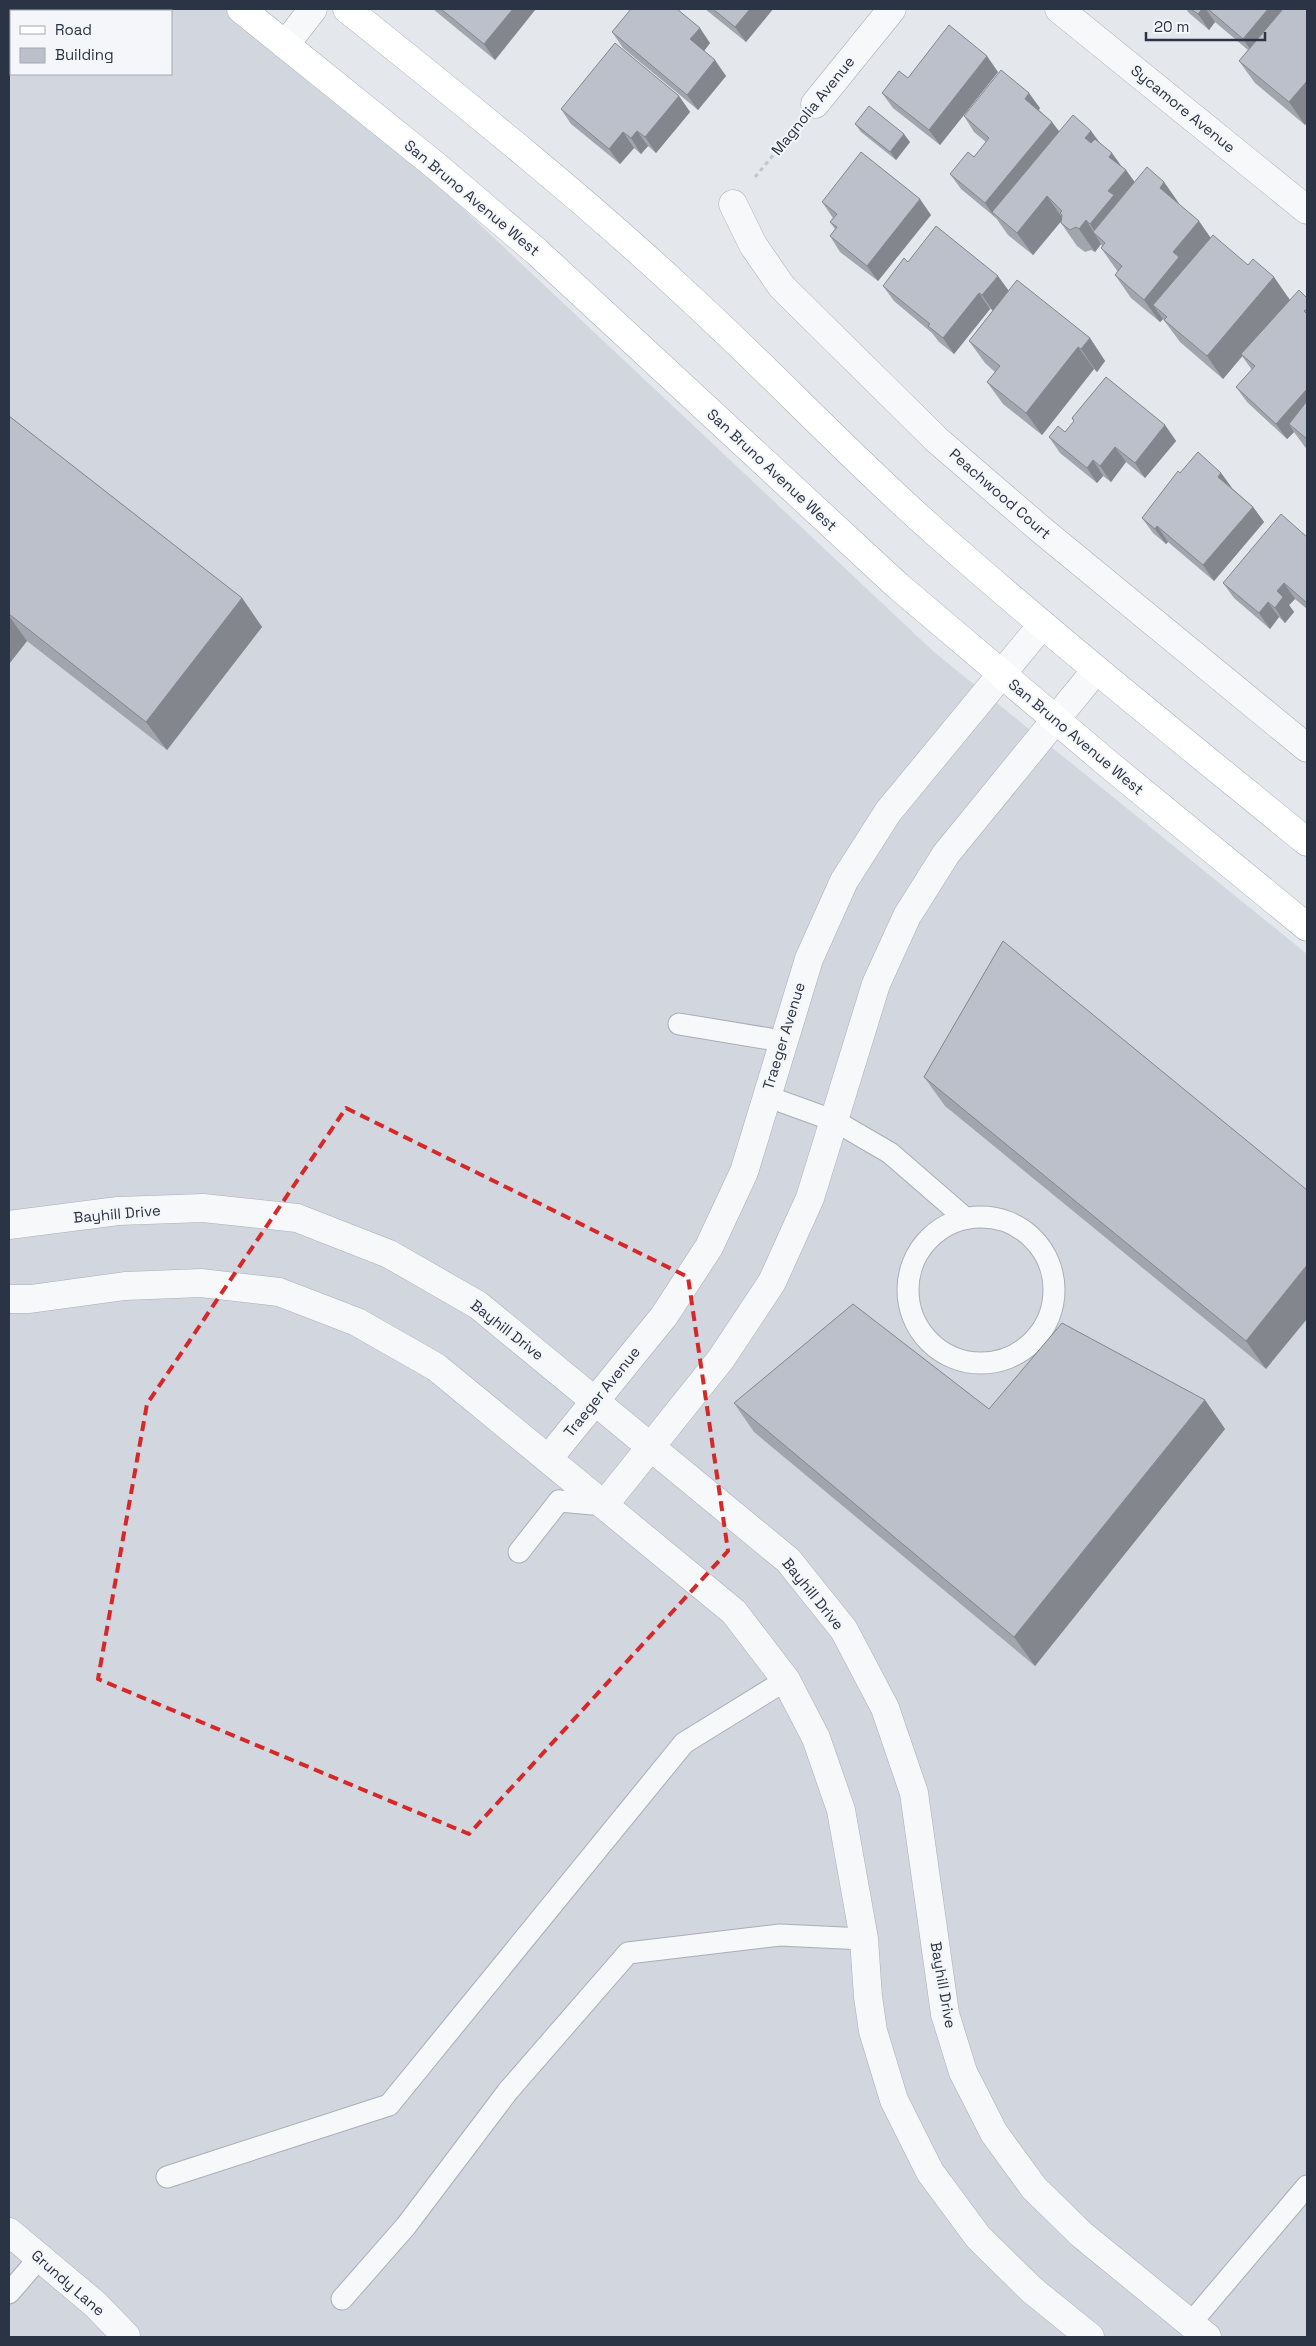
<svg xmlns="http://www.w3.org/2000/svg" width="1316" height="2346" font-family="'Space Grotesk',sans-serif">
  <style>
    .built { fill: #d2d6de; fill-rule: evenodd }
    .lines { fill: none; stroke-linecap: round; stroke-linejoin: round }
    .service-casing { stroke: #a9aeb7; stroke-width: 23 }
    .minor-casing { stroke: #a9aeb7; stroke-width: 29 }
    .secondary-casing { stroke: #a9aeb7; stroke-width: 29 }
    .path { stroke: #c2c5cb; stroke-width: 3; stroke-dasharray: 4 4; stroke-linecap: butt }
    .service { stroke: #f7f8fa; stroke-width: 21 }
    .minor { stroke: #f7f8fa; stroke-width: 28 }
    .secondary { stroke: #fff; stroke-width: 28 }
    .wall { fill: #a1a5ae }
    .shaded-wall { fill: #83868d }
    .building { fill: #bbc0ca; stroke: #83868d }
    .marked { fill: none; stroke: #d62828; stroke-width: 4; stroke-dasharray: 10 6; stroke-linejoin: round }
    .labels { text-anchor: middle; stroke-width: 4; stroke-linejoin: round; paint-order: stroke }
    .street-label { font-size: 15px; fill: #2b3445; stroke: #f4f6f9 }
  </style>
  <rect width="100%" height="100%" fill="#e4e7ec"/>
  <path class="built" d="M9,9H241L291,47L934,652L1307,954V2337H9ZM11,11H171V74H11Z"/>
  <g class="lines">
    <g class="service-casing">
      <g id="service">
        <path d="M679,1024L782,1041"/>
        <path d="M766,1096L835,1121L890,1153L965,1218"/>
        <circle cx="981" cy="1290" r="73"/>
        <path d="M559,1501L604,1505"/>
        <path d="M519,1552L559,1501"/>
        <path d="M167,2177L389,2105L684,1743L786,1680"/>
        <path d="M9,2293L40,2257"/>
        <path d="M342,2299L406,2226L508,2091L628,1953L780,1935L864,1939"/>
        <path d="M1190,2324L1307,2186"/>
      </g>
    </g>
    <g class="minor-casing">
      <g id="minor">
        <path d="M1059,9L1307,210"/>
        <path d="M285,45L313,9"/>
        <path d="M815,104L892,9"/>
        <path d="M733,204L753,245L782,287L937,440L1039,528L1307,748"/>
        <path d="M9,1225L118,1211L203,1208L297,1218L389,1254L478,1305L788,1560L844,1630L885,1708L914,1793L945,2014L963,2072L994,2133L1034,2188L1081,2234L1207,2337"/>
        <path d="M9,1299H30L125,1286L201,1283L279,1292L357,1322L436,1367L734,1612L786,1680L816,1738L841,1810L864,1939L868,1997L873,2031L894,2100L930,2172L978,2237L1032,2290L1090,2337"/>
        <path d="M548,1459L664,1316L709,1247L744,1172L809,959L844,881L888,812L1042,625"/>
        <path d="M604,1505L721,1359L772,1282L810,1198L876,984L907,916L946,854L1096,670"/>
        <path d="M9,2232L95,2304L126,2336"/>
      </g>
    </g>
    <g class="secondary-casing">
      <g id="secondary">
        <path d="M241,9L436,166L537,252L898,586L1107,763L1307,927"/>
        <path d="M347,9C463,102 580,195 689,297C772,373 849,456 934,531C1055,638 1182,740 1307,842"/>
      </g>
    </g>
    <path class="path" d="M755,177L794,130"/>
    <use href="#service" class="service"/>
    <use href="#minor" class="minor"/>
    <use href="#secondary" class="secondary"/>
  </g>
  <g class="wall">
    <path d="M433,9H534L535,10L495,60Z"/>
    <path d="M705,9H773L746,42Z"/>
    <path d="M1186,9H1307V122L1305,125L1255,83L1239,61L1248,50L1215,22L1209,30L1189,13Z"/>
    <path d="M612,32L710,43L704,51L726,76L698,110L623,48Z"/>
    <path d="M998,72L940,145L893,108L882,93L908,78Z"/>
    <path d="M679,96L690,112L656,153L648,146L641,154L634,148L620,164L571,124L561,109Z"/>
    <path d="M1040,108L1039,110L1052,122L1059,131H1091L1100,143L1121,166L1126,170L1134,182H1164L1180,205L1211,238L1290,300L1307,298V449L1305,447L1294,432L1287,439L1247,402L1236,387L1252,370L1242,356L1223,379L1180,342L1163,319L1160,322L1131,298L1115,275L1118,272L1101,248L1102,246L1101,244L1095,252L1091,250L1085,252L1077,246L1061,223L1062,220L1033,255L1008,235L996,218L961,189L950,174L974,157L986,142L974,132L964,116Z"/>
    <path d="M855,124L910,142L896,160L861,132Z"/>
    <path d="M822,202L931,215L878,281L840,252L830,236L835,229L830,222L833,218Z"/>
    <path d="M908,262L1008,291L1090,338L1105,361L1097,372L1094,369L1042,435L1003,404L987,382L995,372L985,363L969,341L993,310L990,309L954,354L939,342L932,333L894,301L883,286Z"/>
    <path d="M9,416L242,598L262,627L167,750L27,641L9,664Z"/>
    <path d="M1072,418L1165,425L1176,441L1145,478L1126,462L1111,482L1103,476L1097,483L1060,453L1049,437L1065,432L1074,422Z"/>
    <path d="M1180,473H1221L1232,488L1253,507L1264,522L1214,581L1168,542L1166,544L1153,533L1142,518Z"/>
    <path d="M1307,537V609L1295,599L1289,605L1294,612L1285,623L1279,617L1270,629L1234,598L1223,583Z"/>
    <path d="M1003,941L1266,1369L945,1106L924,1077Z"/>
    <path d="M1205,1400L1225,1429L1035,1666L754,1432L734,1403L989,1409Z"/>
  </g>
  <g class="shaded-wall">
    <path d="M513,9H534L535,10L495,60L484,44Z"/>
    <path d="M750,9H773L746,42L735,27Z"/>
    <path d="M1202,9H1206L1215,22L1209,30L1198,14Z"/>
    <path d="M1268,9H1292L1254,54L1243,39Z"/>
    <path d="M700,28L710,43L701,55L690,39Z"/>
    <path d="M987,56L998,72L940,145L929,130Z"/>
    <path d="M715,60L726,76L698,110L687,95Z"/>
    <path d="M1307,81V122L1305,125L1289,102Z"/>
    <path d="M1029,93L1040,108L1036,114L1025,99Z"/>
    <path d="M679,96L690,112L656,153L645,137Z"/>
    <path d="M1052,122L1063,137L992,212L996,219L985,203Z"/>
    <path d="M637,131L648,146L641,154L631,138Z"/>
    <path d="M1091,131L1107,153L1101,161L1085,138Z"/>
    <path d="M623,132L634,148L620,164L609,149Z"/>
    <path d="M904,134L910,142L896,160L890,152Z"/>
    <path d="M1112,153L1125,171L1126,170L1142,192L1105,243L1099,238L1090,224L1109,157Z"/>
    <path d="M1164,182L1180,205L1160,188Z"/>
    <path d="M1047,196L1063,219L1033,255L1017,233Z"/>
    <path d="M920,199L931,215L878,281L867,266Z"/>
    <path d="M1086,220L1101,244L1095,252L1079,229Z"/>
    <path d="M1199,221L1215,244L1153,305L1163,319L1160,322L1144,300L1173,252Z"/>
    <path d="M998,276L1009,291L993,311L982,295Z"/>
    <path d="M1274,277L1290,300L1223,379L1207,356Z"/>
    <path d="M979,293L990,309L954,354L943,338Z"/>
    <path d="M1090,338L1105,361L1097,372L1081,349Z"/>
    <path d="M1078,347L1094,369L1042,435L1026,413Z"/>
    <path d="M1307,389V417L1289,424L1294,432L1287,439L1276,424Z"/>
    <path d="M1165,425L1176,441L1145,478L1135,463Z"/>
    <path d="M1115,447L1126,462L1111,482L1100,466Z"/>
    <path d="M1093,460L1103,476L1097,483L1087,468Z"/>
    <path d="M1221,473L1232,488L1218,477Z"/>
    <path d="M1253,507L1264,522L1214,581L1203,565Z"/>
    <path d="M1157,526L1168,542L1166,544L1155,529Z"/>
    <path d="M1284,583L1295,599L1289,605L1294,612L1285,623L1275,608L1277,591Z"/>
    <path d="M242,598L262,627L167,750L146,722Z"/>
    <path d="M1268,602L1279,617L1270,629L1259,613Z"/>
    <path d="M9,616L27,641L9,664Z"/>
    <path d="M1307,1265V1319L1266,1369L1246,1341Z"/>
    <path d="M1205,1400L1225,1429L1035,1666L1014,1637Z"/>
  </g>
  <g class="building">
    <path d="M441,9H513L484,44Z"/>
    <path d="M631,9H677L700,28L690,39L715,60L687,95L612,32Z"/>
    <path d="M713,9H750L735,27Z"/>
    <path d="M1191,9H1202L1198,14Z"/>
    <path d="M1208,9H1268L1243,39Z"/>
    <path d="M1283,9H1307V81L1289,102L1239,61Z"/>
    <path d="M949,25L987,56L929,130L882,93L899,71L908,78Z"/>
    <path d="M615,43L679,96L645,137L637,131L631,138L623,132L609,149L561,109Z"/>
    <path d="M1001,70L1029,93L1025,99L1052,122L985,203L950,174L968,152L974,157L989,138L964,116Z"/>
    <path d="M869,106L904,134L890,152L855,124Z"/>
    <path d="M1073,115L1091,131L1085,138L1091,143L1095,139L1112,153L1109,157L1126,170L1108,191L1114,195L1090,224L1086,220L1079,229L1076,227L1070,230L1061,223L1062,215L1060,213L1062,211L1047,196L1017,233L992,212Z"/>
    <path d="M861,152L920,199L867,266L830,236L837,227L830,222L837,214L822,202Z"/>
    <path d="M1147,167L1164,182L1160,188L1199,221L1173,252L1179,257L1144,300L1115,275L1122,266L1101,248L1105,243L1093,232Z"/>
    <path d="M936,226L998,276L982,295L979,293L943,338L928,326L930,324L883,286L904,258L908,262Z"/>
    <path d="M1213,235L1248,265L1253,259L1274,277L1207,356L1164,320L1167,317L1153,305Z"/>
    <path d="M1017,280L1090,338L1081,349L1078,347L1026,413L987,382L1000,366L969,341Z"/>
    <path d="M1299,290L1307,298V309L1304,311L1307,314V389L1276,424L1236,387L1255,366L1241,354Z"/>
    <path d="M1106,377L1165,425L1135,463L1115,447L1100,466L1093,460L1087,468L1049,437L1058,426L1065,432L1074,421L1072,418Z"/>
    <path d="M1307,401V439L1289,424Z"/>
    <path d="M9,416L242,598L146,722L9,614Z"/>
    <path d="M1198,452L1221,473L1218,477L1253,507L1203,565L1157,526L1155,529L1142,518L1178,471L1180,473Z"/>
    <path d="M1281,514L1307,537V603L1284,583L1277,591L1283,597L1275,608L1268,602L1259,613L1223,583Z"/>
    <path d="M1003,941L1307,1190V1265L1246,1341L924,1077Z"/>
    <path d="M853,1304L989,1409L1062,1323L1205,1400L1014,1637L734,1403Z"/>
  </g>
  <path class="marked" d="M346,1108L688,1277L728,1551L469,1834L98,1679L147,1404Z"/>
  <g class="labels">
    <g class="street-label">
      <text transform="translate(813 106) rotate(-51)" y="5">Magnolia Avenue</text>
      <text transform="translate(1183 109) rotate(39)" y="5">Sycamore Avenue</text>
      <text transform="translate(472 198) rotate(40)" y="5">San Bruno Avenue West</text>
      <text transform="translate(772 470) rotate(43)" y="5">San Bruno Avenue West</text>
      <text transform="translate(1000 494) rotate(41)" y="5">Peachwood Court</text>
      <text transform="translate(1076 737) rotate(40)" y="5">San Bruno Avenue West</text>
      <text transform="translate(784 1036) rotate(-73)" y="5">Traeger Avenue</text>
      <text transform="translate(117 1214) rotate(-5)" y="5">Bayhill Drive</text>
      <text transform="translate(507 1330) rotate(38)" y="5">Bayhill Drive</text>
      <text transform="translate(602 1392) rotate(-51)" y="5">Traeger Avenue</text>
      <text transform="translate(813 1594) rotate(51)" y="5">Bayhill Drive</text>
      <text transform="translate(943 1985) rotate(80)" y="5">Bayhill Drive</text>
      <text transform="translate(68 2283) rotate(41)" y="5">Grundy Lane</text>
    </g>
  </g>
  <rect width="1316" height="2346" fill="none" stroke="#2b3445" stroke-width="20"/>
  <rect x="10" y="10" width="162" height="65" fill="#f4f6f9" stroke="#a4a8b1"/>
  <rect x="20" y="26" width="25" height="8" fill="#ffffff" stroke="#a4a8b1"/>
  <text x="55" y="35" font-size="15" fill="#2b3445">Road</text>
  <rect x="20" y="48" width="25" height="15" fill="#bbc0ca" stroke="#a4a8b1"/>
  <text x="55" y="60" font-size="15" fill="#2b3445">Building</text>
  <path d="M1146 32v8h119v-8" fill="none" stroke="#2b3445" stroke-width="2.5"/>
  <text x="1154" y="32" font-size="15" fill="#2b3445" stroke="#f4f6f9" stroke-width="4" paint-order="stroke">20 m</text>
</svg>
